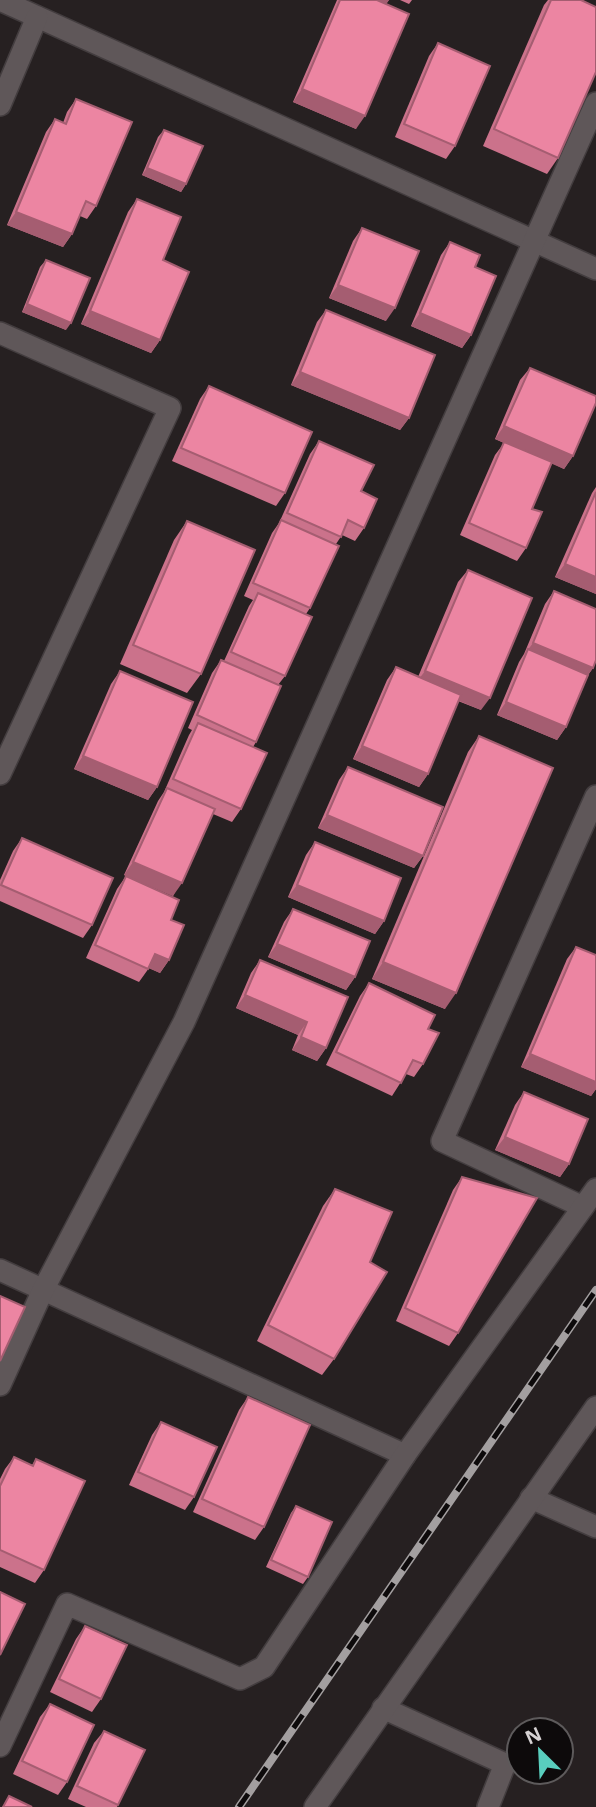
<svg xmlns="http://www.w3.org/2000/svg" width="596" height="1807" font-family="'Noto Sans',sans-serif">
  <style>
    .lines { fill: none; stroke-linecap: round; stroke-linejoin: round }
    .minor-casing { stroke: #433d3f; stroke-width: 24 }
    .minor { stroke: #5f5759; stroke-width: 21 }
    .rail-casing { stroke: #a39fa0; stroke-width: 8 }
    .rail { stroke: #0d0a0b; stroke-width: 5; stroke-dasharray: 16; stroke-linecap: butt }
    .wall { fill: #cb728b }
    .shaded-wall { fill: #a55d71 }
    .building { fill: #ec85a2; stroke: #a55d71; stroke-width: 2 }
  </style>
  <rect width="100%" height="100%" fill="#262021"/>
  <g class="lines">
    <g class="minor-casing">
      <g id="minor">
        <path d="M0,0L596,269"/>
        <path d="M0,105L37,17"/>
        <path d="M0,333L170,408L0,774"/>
        <path d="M583,1207L442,1141L596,796"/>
        <path d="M0,1270L405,1455"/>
        <path d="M0,1385L43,1290L184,1022L596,103"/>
        <path d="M531,1498L596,1527"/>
        <path d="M383,1708L505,1764L488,1807"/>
        <path d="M0,1746L67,1604L240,1679L264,1667L405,1455L596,1189"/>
        <path d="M315,1807L596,1407"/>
      </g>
    </g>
    <use href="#minor" class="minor"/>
    <g class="rail-casing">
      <path id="rail" d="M239,1807L596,1290"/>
    </g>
    <use href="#rail" class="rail"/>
  </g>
  <g class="wall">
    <path d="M337,0H389L386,4L356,129L293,102Z"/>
    <path d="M400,0H412L409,4Z"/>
    <path d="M548,0H581L558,158L547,174L483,146L544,5Z"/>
    <path d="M438,43L455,146L446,159L395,137L429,56Z"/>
    <path d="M76,99L96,206L87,219L80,216L72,234L63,247L7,225L46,132L55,119L63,123L67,112Z"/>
    <path d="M164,130L186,184L181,192L142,175L158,137Z"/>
    <path d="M137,199L163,260L160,340L151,353L81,324L128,212Z"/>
    <path d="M362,228L386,321L329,298L353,241Z"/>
    <path d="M450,242L475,267L471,335L462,348L411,326L441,255Z"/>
    <path d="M46,260L66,330L22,312L40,267Z"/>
    <path d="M326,310L409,418L400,430L291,385L317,322Z"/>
    <path d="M530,368L573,456L564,469L552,463L532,509L526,548L517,561L460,535L495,455L504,443L495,439L520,380Z"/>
    <path d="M209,386L285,493L276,506L172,461L200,399Z"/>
    <path d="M319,441L361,491L364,528L355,541L342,535L336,544L310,608L306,614L285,676L278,685L256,742L253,747L241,809L232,822L213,814L173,896L124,875L158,801L164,792L189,735L192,730L188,728L212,673L221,660L224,661L249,606L253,600L244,596L272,533L279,523L310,454Z"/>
    <path d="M596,487V594L555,577L592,493Z"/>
    <path d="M187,521L201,674L187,693L120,664L174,540Z"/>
    <path d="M468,570L481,710L458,701L428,774L419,787L353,759L387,680L396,667L418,677L458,582Z"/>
    <path d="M554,591L593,668L588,675L566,727L557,740L497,715L519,662L524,654L545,604Z"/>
    <path d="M120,671L157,787L148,800L74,769L111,684Z"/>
    <path d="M479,736L445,1009L372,979L468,752Z"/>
    <path d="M348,767L423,856L414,868L318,828L339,780Z"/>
    <path d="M22,838L92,925L83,938L0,901V880L13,851Z"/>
    <path d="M315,842L384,921L375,934L288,897L306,855Z"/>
    <path d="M126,876L171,920L169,960L160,973L149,968L139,982L86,958L117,889Z"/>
    <path d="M293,909L355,977L346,990L268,957L284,922Z"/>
    <path d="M576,947L596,955V1089L591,1096L521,1067L567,959Z"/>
    <path d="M260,960L326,1048L317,1061L292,1050L298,1035L236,1008L251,973Z"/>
    <path d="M369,983L428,1029L423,1064L414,1077L406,1074L392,1096L326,1065L360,996Z"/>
    <path d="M524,1092L569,1164L560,1177L495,1150L515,1105Z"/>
    <path d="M462,1177L458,1333L449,1346L396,1321L453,1190Z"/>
    <path d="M335,1189L370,1262L334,1359L322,1375L257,1341L323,1206Z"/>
    <path d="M248,1397L264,1527L255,1540L193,1512L239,1410Z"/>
    <path d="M161,1422L194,1497L185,1510L129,1485L152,1435Z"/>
    <path d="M14,1457L32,1465L36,1459L44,1570L35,1583L0,1567V1479L5,1469Z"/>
    <path d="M296,1506L308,1577L303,1584L266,1567L291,1513Z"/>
    <path d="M85,1626L101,1699L92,1712L50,1692L76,1639Z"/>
    <path d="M50,1704L67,1782L58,1795L13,1774L40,1717Z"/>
    <path d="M104,1731L118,1805L117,1807H86L68,1799L94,1743Z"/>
  </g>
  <g class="shaded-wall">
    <path d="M354,0H389L381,11Z"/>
    <path d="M302,89L365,116L356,129L293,102Z"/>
    <path d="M147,168L186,184L181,192L142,175Z"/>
    <path d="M16,212L72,234L63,247L7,225Z"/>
    <path d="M338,285L395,308L386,321L329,298Z"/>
    <path d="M27,304L71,323L66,330L22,312Z"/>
    <path d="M90,311L160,340L151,353L81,324Z"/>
    <path d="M420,313L471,335L462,348L411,326Z"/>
    <path d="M300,372L409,418L400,430L291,385Z"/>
    <path d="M504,426L573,456L564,469L495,439Z"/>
    <path d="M565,564L596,577V594L555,577Z"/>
    <path d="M533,643L593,668L584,681L527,651Z"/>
    <path d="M425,671L490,698L481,710L416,683Z"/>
    <path d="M506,702L566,727L557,740L497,715Z"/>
    <path d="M362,746L428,774L419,787L353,759Z"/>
    <path d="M83,756L157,787L148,800L74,769Z"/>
    <path d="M327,815L423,856L414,868L318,828Z"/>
    <path d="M133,862L182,883L173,896L124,875Z"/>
    <path d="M297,885L384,921L375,934L288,897Z"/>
    <path d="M277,944L355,977L346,990L268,957Z"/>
    <path d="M155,954L169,960L160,973L146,967Z"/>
    <path d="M383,962L456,993L445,1009L372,979Z"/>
    <path d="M245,995L307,1022L298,1035L236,1008Z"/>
    <path d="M301,1037L326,1048L317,1061L292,1050Z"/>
    <path d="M530,1054L596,1082V1089L591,1096L521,1067Z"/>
    <path d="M505,1137L569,1164L560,1177L495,1150Z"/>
  </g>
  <g class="building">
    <path d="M340,0H377L409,14L365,116L302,89Z"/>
    <path d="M551,0H581L596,7V72L558,158L494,129Z"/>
    <path d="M438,43L490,66L455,146L404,124Z"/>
    <path d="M76,99L132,122L96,206L86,201L72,234L16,212L55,119L66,124Z"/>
    <path d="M164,130L203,146L186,184L147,168Z"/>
    <path d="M137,199L181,217L163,260L189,272L160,340L90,311Z"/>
    <path d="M362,228L419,251L395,308L338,285Z"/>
    <path d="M450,242L480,255L475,267L496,276L471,335L420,313Z"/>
    <path d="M46,260L90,278L71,323L27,304Z"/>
    <path d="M326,310L435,355L409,418L300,372Z"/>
    <path d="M530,368L596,396V403L573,456L504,426Z"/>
    <path d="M209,386L312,432L285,493L181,448Z"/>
    <path d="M319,441L374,465L361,491L377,499L364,528L348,520L341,537L287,513Z"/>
    <path d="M504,442L552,462L532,509L542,512L526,548L469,523Z"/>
    <path d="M596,492V577L565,564Z"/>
    <path d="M281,520L339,546L310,608L253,583Z"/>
    <path d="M187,521L255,550L201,674L133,645Z"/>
    <path d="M468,570L532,598L490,698L425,671Z"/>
    <path d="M554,591L596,609V660L593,668L533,643Z"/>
    <path d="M258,593L312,617L285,676L231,652Z"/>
    <path d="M528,649L588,675L566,727L506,702Z"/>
    <path d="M221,660L281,686L256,742L197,715Z"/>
    <path d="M396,667L461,695L428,774L362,746Z"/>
    <path d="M120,671L193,702L157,787L83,756Z"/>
    <path d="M198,723L267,753L241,809L173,779Z"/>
    <path d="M479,736L553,768L456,993L383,962Z"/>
    <path d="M348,767L443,807L423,856L327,815Z"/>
    <path d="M167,788L215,809L182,883L133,862Z"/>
    <path d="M22,838L113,878L92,925L1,885Z"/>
    <path d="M315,842L401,878L384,921L297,885Z"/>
    <path d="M126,876L179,900L171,920L184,925L169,960L155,954L148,969L95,945Z"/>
    <path d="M293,909L370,941L355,977L277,944Z"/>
    <path d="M576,947L596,955V1082L530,1054Z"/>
    <path d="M260,960L348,997L326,1048L301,1037L307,1022L245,995Z"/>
    <path d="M369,983L435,1015L428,1029L439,1033L423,1064L413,1060L401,1083L336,1052Z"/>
    <path d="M524,1092L588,1119L569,1164L505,1137Z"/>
    <path d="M462,1177L537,1198L458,1333L405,1308Z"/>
    <path d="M335,1189L392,1212L370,1262L387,1272L334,1359L268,1325Z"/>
    <path d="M0,1296L25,1307L0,1361Z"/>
    <path d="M248,1397L310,1425L264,1527L202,1499Z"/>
    <path d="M161,1422L217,1447L194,1497L138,1472Z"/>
    <path d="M14,1457L33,1466L36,1459L85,1481L44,1570L0,1550V1486Z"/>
    <path d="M296,1506L332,1522L308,1577L271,1560Z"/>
    <path d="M0,1592L25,1604L0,1655Z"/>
    <path d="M85,1626L127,1645L101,1699L59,1679Z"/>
    <path d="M50,1704L94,1725L67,1782L22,1761Z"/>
    <path d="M104,1731L145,1750L118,1805L77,1786Z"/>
    <path d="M9,1796L32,1807H3Z"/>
  </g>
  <g transform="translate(540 1751) rotate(336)"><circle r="33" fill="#0d0a0b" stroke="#5d5a5b" stroke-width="2"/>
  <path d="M0-5L12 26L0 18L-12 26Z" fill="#59cebe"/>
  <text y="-10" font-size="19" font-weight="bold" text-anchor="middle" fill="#d6d2d3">N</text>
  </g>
</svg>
